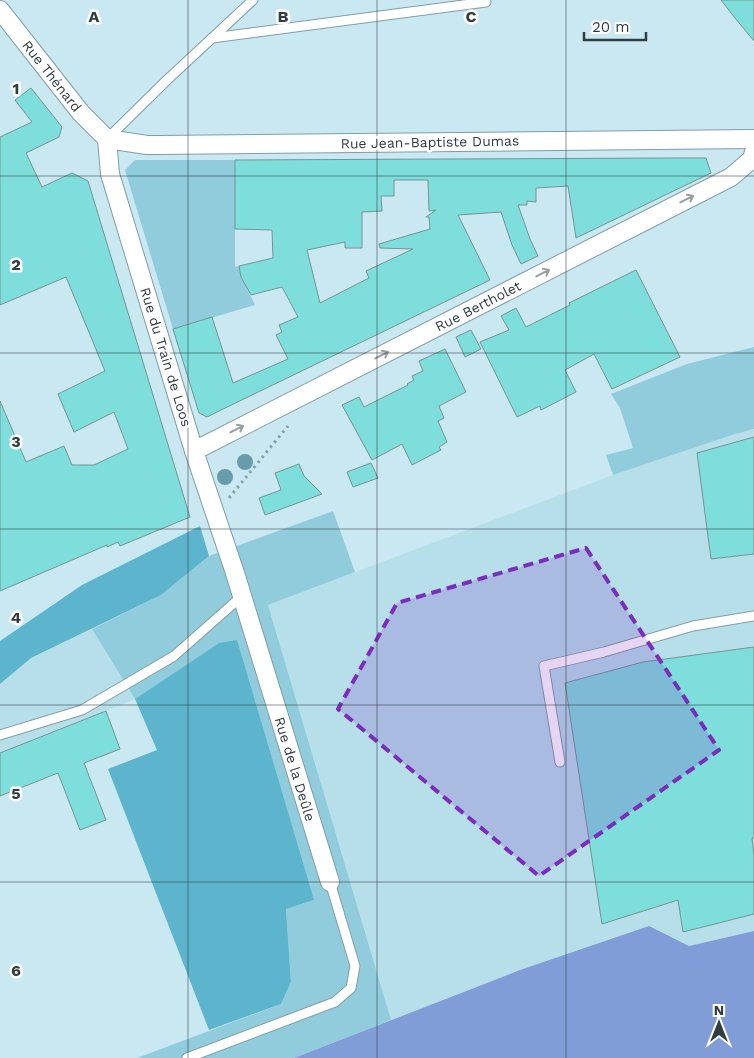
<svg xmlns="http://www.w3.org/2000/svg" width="754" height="1058" font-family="'Work Sans',sans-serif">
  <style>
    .built { fill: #b6dfea }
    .green { fill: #90ccdc }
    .forest { fill: #5cb5cc }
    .water { fill: #819dd7 }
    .building { fill: #7ededc; stroke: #759493; fill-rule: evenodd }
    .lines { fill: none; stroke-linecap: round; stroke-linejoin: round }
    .service-casing { stroke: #809ea7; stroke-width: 11 }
    .minor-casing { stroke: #809ea7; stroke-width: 20 }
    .path { stroke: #8ba2a9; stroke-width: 3; stroke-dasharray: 2.5 4; stroke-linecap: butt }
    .service { stroke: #fff; stroke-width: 9 }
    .minor { stroke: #fff; stroke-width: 18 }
    .tree { fill: #679dab }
    .oneway { stroke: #989ea0 }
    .marked { fill: #7b2cbf; fill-opacity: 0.2; stroke: #7b2cbf; stroke-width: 4; stroke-dasharray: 10 6; stroke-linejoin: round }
    .grid { fill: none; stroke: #313d41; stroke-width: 1; stroke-opacity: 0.55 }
    .labels { text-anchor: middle; stroke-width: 5; stroke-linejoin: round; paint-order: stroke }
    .street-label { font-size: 14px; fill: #313d41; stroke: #fff }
    .grid-label { font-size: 16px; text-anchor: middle; font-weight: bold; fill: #313d41; stroke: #fff; stroke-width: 5; stroke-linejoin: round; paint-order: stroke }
  </style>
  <rect width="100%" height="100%" fill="#c9e8f1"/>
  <g class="built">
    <path d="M754,429V931L689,946L649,927L520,970L391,1020L268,605L613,475L735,434Z"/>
    <path d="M92,629L135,699L0,753V684L31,658Z"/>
  </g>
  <g class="green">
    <path d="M135,160H235V267L239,266L241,277L255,305L173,329L125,170Z"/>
    <path d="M754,347V429L735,434L613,475L606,455L633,448L620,408L611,394L687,364Z"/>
    <path d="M333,511L355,572L268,605L391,1020L294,1058H137L281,1004L291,982L286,909L314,900L219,643L135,699L92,629L161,595L209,556Z"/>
  </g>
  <g class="forest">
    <path d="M200,526L209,556L161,595L31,658L0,684V641L82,585Z"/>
    <path d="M237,640L314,900L286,909L291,982L281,1004L209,1030L108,769L157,750L135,699L219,643Z"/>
  </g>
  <path class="water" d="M649,926L689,946L754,931V1058H294L520,970Z"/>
  <g class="building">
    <path d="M721,0H754V41L735,18Z"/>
    <path d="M31,88L62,127L59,137L26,153L42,187L72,173L88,181L190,517L120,546L118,542L107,547V545L0,591V401L26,462L64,446L72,465H94L128,449L114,412L74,432L58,394L105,371L66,277L0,305V137L32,122L15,100Z"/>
    <path d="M672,158H706L711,173L576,238L568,186L536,188V202L527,201V205H518L530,239L538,256L521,264L512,245L501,212L458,215L490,280L221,410L207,417L199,413L173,329L212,317L233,383L288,359L276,335L282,332L279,325L298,317L282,287L251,295L241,277L239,266L273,258L272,230L235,229V160ZM394,180H428L429,211L436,210L426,217H429L430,229L379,244L380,248L413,249L366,271L369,278L320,303L307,250L345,242V248H362V212L382,211L381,196H394Z"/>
    <path d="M636,270L680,357L612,389L594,354L565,370L576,392L541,410L540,406L517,417L480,342L509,330L501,316L516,308L526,327L570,305L569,303Z"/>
    <path d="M471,330L481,349L465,357L456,337Z"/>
    <path d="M445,349L466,392L439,406L444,418L438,421L447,442L439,447L441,450L412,465L402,444L372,460L342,405L359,397L364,407L408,385L407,384L414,380L412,376L423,371L419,361Z"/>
    <path d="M754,437V554L711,559L697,453Z"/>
    <path d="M371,463L378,478L353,487L347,472Z"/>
    <path d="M299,464L304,476L322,494L265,515L259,498L281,490L275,473Z"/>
    <path d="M754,647V838H752L754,855V914L683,932L678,900L602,924L565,683L643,662Z"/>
    <path d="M106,711L120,749L84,763L106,820L80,830L58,773L0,796V753Z"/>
  </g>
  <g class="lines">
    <g class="service-casing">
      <g id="service">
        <path d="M212,38L486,2"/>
        <path d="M107,139L167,80L253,0"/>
        <path d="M0,735L82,710L174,656L242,596"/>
        <path d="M560,762L544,666L604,652L693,626L754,616"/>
        <path d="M187,1058L335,1002L351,988L355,966L330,882"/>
      </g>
    </g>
    <g class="minor-casing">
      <g id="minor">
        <path d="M0,10L81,113L107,139"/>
        <path d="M107,139L110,174L194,451L235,573L330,882"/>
        <path d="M107,139L147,145H159L754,139"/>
        <path d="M194,451L731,177L752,159L754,152"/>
      </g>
    </g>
    <path class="path" d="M229,498L288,426"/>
    <use href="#service" class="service"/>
    <use href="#minor" class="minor"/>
  </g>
  <g class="tree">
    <circle cx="245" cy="462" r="8"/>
    <circle cx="225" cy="477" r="8"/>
  </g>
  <defs><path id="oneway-shaft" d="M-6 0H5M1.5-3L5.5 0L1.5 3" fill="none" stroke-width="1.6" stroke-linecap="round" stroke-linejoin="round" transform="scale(1.25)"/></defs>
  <g class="oneway">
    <use href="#oneway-shaft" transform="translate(687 199) rotate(-27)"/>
    <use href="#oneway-shaft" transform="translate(543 273) rotate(-27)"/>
    <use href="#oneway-shaft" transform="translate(382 355) rotate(-27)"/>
    <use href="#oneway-shaft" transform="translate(237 429) rotate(-27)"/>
  </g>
  <path class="marked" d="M586,548L719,750L539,876L338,709L397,603Z"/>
  <path class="grid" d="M188,0V1058M377,0V1058M566,0V1058M0,176H754M0,353H754M0,529H754M0,705H754M0,882H754"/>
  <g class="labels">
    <g class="street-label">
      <text transform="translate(52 76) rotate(52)" y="5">Rue Thénard</text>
      <text transform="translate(430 142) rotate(-1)" y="5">Rue Jean-Baptiste Dumas</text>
      <text transform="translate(478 306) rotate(-27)" y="5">Rue Bertholet</text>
      <text transform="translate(166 357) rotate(73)" y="5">Rue du Train de Loos</text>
      <text transform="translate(295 769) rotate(73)" y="5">Rue de la Deûle</text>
    </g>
  </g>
  <g class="grid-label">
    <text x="94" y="22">A</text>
    <text x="283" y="22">B</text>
    <text x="471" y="22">C</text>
    <text x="16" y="94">1</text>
    <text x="16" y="270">2</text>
    <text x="16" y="447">3</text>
    <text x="16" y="623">4</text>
    <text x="16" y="799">5</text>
    <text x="16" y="976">6</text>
  </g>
  <g transform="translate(719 1023)" stroke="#ffffff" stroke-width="4" paint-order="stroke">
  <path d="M0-4L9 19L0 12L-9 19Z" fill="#313d41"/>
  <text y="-8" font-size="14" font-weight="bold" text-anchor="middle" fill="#313d41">N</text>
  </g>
  <path d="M584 32v8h62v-8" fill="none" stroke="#313d41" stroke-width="2.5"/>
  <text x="592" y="32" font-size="15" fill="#313d41" stroke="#ffffff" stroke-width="4" paint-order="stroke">20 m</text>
</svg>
